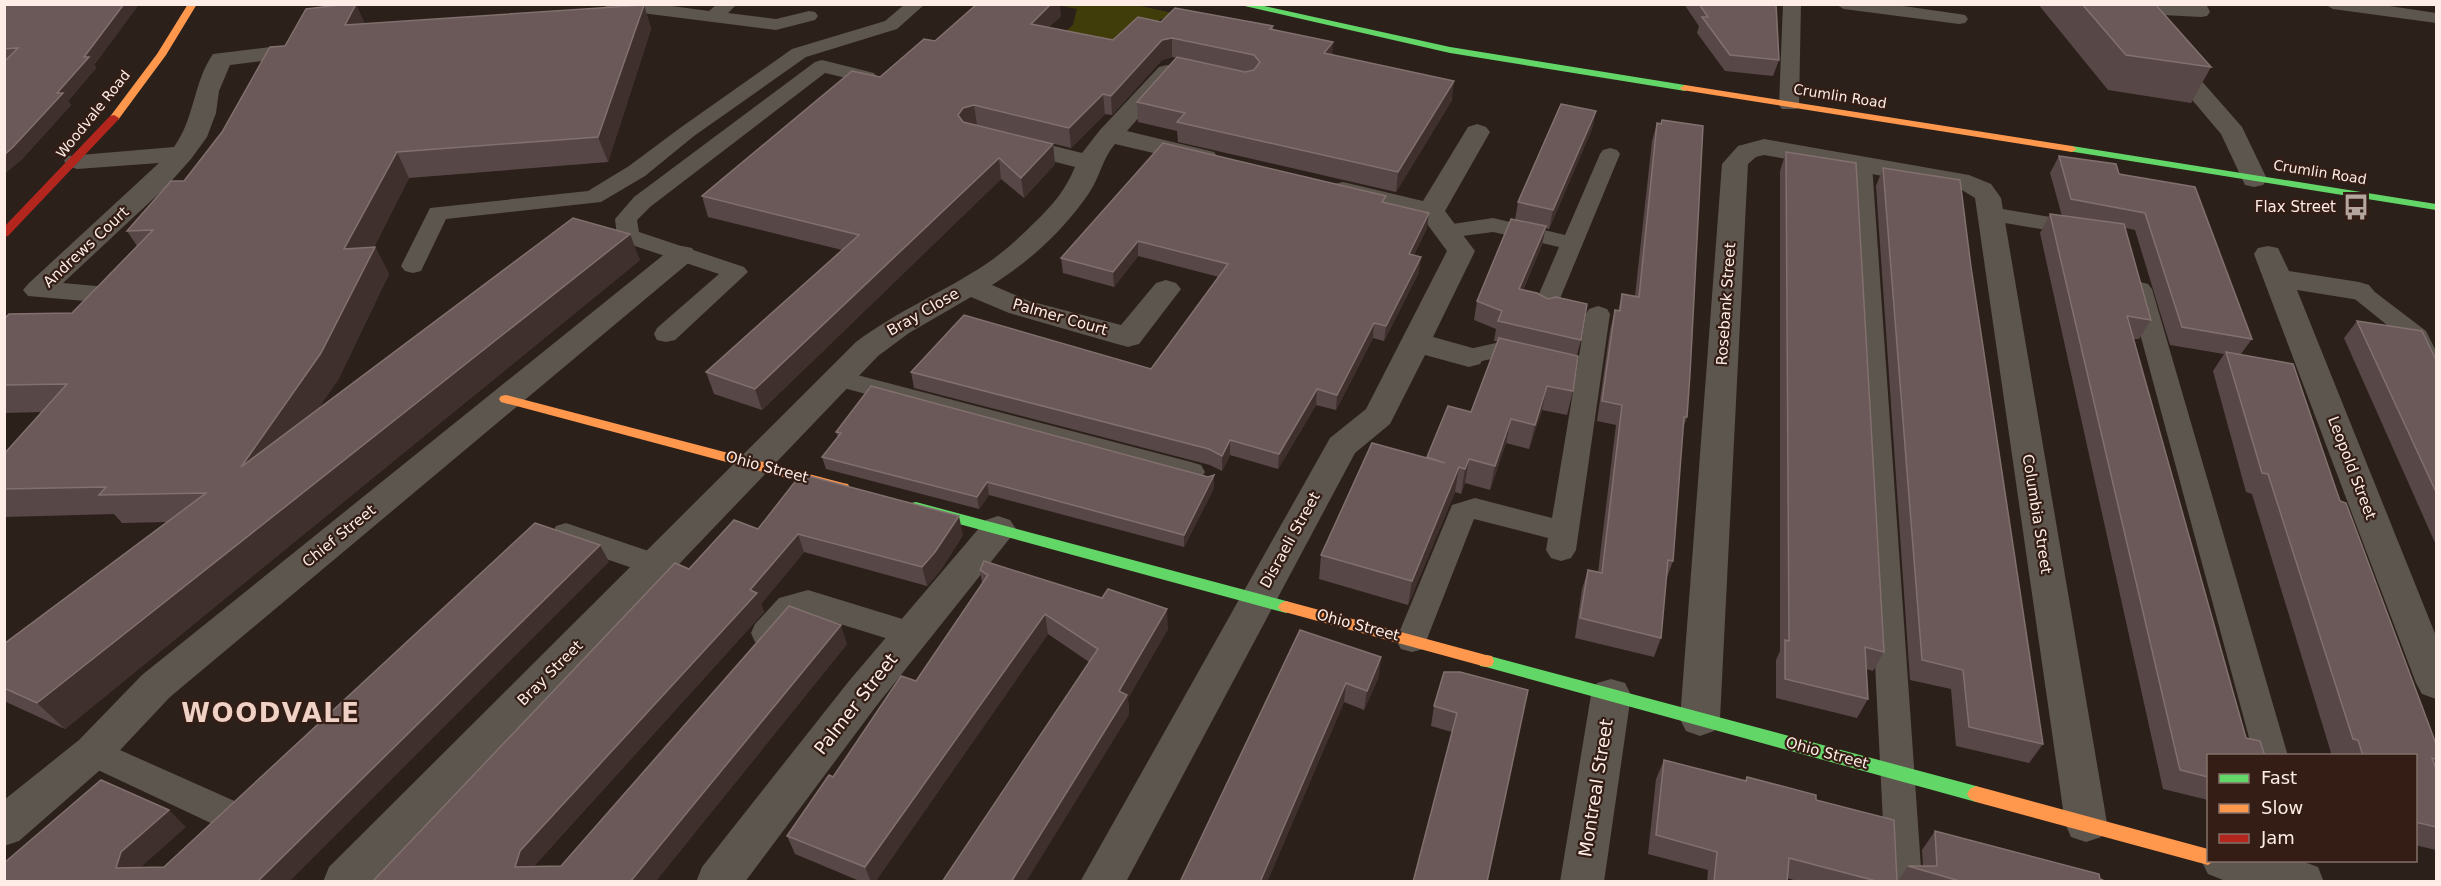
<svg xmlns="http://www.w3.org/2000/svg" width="2441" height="886" font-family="'DejaVu Sans',sans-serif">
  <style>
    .green { fill: #403d0b }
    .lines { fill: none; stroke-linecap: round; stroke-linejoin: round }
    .lane { fill: #5d564e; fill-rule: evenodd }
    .street { fill: #5d564e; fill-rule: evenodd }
    .fast { fill: #63d668; fill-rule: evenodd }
    .slow { fill: #ff974d; fill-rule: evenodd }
    .jam { fill: #b3261e; fill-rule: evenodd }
    .wall { fill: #584747 }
    .shaded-wall { fill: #3f302e }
    .building { fill: #6a5958; stroke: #81706e; stroke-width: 1.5 }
    .labels { text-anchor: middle; stroke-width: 4.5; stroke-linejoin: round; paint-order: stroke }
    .far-street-label { font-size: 14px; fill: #fdede6; stroke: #331d14 }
    .poi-label { font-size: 15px; fill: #fdede6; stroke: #331d14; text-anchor: end }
    .street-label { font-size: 15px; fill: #fdede6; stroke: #331d14 }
    .near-street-label { font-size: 18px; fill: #fdede6; stroke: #331d14 }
    .near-district-label { font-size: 26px; font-weight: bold; letter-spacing: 1.5px; fill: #f0d1c5; stroke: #331d14 }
  </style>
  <rect width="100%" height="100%" fill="#2c201b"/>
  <path class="green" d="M1058,5H1136L1173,13L1096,53L1017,75L1073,25L1077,9Z"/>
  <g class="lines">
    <g class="lane">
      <path d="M601,4H657L709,11L717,4H737L728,13L776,19L809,11L815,12L818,16L815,20L776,30L610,9Z"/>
      <path d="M905,4H925L897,29L806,57L694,136L645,176L601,202L446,219L421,271L413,273L405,271L401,266L430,208L588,191L629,166L680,128L792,49L885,21Z"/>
      <path d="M1783,4H1801L1799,105L1796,109H1782L1779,105Z"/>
      <path d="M1835,4H1889L1959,14L1965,15L1968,19L1965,23L1959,24L1844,9Z"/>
      <path d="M2118,4H2206L2210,12L2207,16L2201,17L2125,13L2119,12L2116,8Z"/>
      <path d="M2324,4H2376L2436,13V23L2333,9Z"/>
      <path d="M822,60L874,73L877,77L874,81L867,83L825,73L650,207L637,220L639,232L744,267L748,272L675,340L666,342L657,340L654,334L657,328L719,274L620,241L617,236L615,219L634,197L815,62Z"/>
      <path d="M1610,148L1617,150L1620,154L1554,313L1545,316L1536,313L1533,308L1559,247L1493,232L1447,238L1439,236L1436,231L1439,226L1493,218L1565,235L1600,154L1603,150Z"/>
      <path d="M1861,158L1868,160L1872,164L1922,882H1886L1850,164L1854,160Z"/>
      <path d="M1990,207L2081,222L2089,224L2092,229L2089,234L2081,236L1982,219L1979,214L1982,209Z"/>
      <path d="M2140,282L2148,284L2152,289L2288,756H2254L2128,289L2132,284Z"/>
      <path d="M2359,284L2367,286L2426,331L2436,351V384L2427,382L2407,341L2351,296L2347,291L2351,286Z"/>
      <path d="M1598,306L1607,309L1610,314L1576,550L1571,558L1561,561L1551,558L1546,550L1548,538L1474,519L1423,649L1412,652L1401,649L1396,640L1452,505L1475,498L1552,518L1586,314L1589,309Z"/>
      <path d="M1496,343L1539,353L1543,359L1539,365C1524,369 1512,360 1497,359C1484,358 1474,366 1460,363L1456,357L1460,351Z"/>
      <path d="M838,370L1191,462L1201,465L1205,472L1201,479L1191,482L829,384L825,378L829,372Z"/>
      <path d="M566,523L666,557L671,565L666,573L656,576L556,542L552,534L556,526Z"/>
      <path d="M808,590L922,625L927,634L922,643L911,646L808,614C784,619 786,652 755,642L751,633L755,624L779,598Z"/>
      <path d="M93,738L239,803L244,814L239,825L227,830L215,825L81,762L76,752L81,742Z"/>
    </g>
    <g class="street">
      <path d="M2111,4H2134L2242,127L2267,179L2263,185L2254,187L2245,185L2221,134Z"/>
      <path d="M287,45L295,47L298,52L295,57L230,65L219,91L216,113L207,137L191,159L167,186L63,283L118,288L123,294L118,300L108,303L28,296L23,290L28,284L159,163L77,169L68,166L64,161L68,156L174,147C195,118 193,83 213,54Z"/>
      <path d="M1167,65L1175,67L1179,72L1127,131L1214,152L1218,157L1214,162L1205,165L1115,144C1102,159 1100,177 1089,193C1065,229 1029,262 992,285L1029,301L1121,325L1156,283L1166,280L1176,283L1181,289L1139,344L1128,347L1117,344L1009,313L971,297L909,333L878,356L375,882H323L329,867L856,342C897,311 944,292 986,264C1004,252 1020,237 1035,222C1053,205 1066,189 1075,167L1001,148L997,143L1001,138L1010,135L1082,153L1100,130L1159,67Z"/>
      <path d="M1477,124L1486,127L1490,132L1445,211L1475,251L1433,337L1480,350L1484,357L1480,364L1469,367L1425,355L1390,424L1355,453L1126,882H1080L1330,438L1366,409L1447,251L1422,217L1334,196L1330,190L1334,184L1343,182L1423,201L1468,127Z"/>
      <path d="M1764,139L1969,175L1991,184L2001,198L2107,823L2101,837L2086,842L2071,837L2065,823L1975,198L1962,190L1764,155L1756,157L1748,164L1720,719L1714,731L1700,736L1686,731L1680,719L1722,164L1738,146Z"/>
      <path d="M682,246L692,248L696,254L692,260L170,697L107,764L19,841L4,846V800L79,740L142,675L672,248Z"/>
      <path d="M2268,246L2278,248L2289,271L2359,282L2369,285L2374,291L2369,297L2359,300L2297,290L2436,636V699L2422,694L2416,683L2263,278L2254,254L2258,248Z"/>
      <path d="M998,516L1010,520L1016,529L1010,538L877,705L745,882H696L702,867L849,681L986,520Z"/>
      <path d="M1611,679L1625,683L1631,695L1604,882H1560L1591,695L1597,683Z"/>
      <path d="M2208,845V860H2299L2318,867L2324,882L2223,880L2208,874L2201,860Z"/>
    </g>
    <g class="fast">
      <path d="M1236,4H1255L1450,47L1685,85L1690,88L1685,91L1450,53Z"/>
      <path d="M2072,146L2436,204V210L2068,151V147Z"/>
      <path d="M916,502L1286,601L1291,603L1294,607L1291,611L1286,613L911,511L909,507L911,503Z"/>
      <path d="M1486,655L1976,786L1982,789L1985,794L1982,799L1976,802L1486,667L1480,666L1478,661L1480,656Z"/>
    </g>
    <g class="slow">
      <path d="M188,4H197L166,55L118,120H110L109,118L157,54Z"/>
      <path d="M1685,85L2072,146L2077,149L2072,152L1682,90L1680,88Z"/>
      <path d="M506,395L843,483L848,484L850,488L848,492L843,493L501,402L499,399L501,396Z"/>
      <path d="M1286,601L1486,655L1492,656L1494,661L1492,666L1486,667L1281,611L1278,607L1281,603Z"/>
      <path d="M1976,786L2208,849V860H2215L2208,865L1976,802L1970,799L1967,794L1970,789Z"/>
    </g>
    <path class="jam" d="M114,115L119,118L118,120L8,236L4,237V227L110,116Z"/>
  </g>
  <g class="wall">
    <path d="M4,4H139L94,65L96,68L68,101L71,105L22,159L4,174V62L6,61H4Z"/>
    <path d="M1684,4H1776L1779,60L1773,76L1725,71L1697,33L1699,26Z"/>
    <path d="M2038,4H2155L2211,67L2191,103L2108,90Z"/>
    <path d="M644,5L651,29L608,162L409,178L374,247H375L389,274L338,380L318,408L640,260L65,729L4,701V644L168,522L122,523L114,514L4,517V454L42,412L4,413V319L72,313L137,246L127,231L184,181L222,132L285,46L365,24Z"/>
    <path d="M1061,16L1049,27L1113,40L1161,22L1273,26V29L1333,55L1452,100L1396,192L1178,142L1177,131L1138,122L1137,102L1177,58L1172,57L1162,60L1112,115L1105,114L1071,148L977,125L1053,144L1055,164L1024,198L1001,179L762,410L714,394L706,372L842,250L708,217L702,196L880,77L935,41Z"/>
    <path d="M1596,111L1592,129L1549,229L1545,228L1542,245L1523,290L1581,340L1577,355L1573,391L1567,415L1542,410L1529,449L1506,443L1490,490L1465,483L1461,494L1455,492L1408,605L1319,579L1321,555L1427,458L1448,406L1471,412L1498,341H1494L1496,329L1474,320L1477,301L1515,220L1518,202Z"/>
    <path d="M1662,120L1687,417L1683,428L1673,561L1666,580L1661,638L1654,657L1575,638L1582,589L1588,570L1598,572L1616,425L1597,421L1610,330L1615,310L1618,311L1622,294L1635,296L1652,141L1657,123L1661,124Z"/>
    <path d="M1163,143L1386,203L1427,228L1414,255L1419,272L1384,341L1373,338L1336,410L1316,405L1278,469L1230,455L1222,471L1210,465L914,388L911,372L1151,369L1219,277L1138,256L1114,287L1063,273L1061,258Z"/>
    <path d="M1786,152L1884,652L1873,671L1866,669L1868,699L1857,718L1776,698V660L1780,651V171Z"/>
    <path d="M2059,156L2119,174L2252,339L2241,354L2340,501L2436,744V850L2415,845V756H2332L2252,494L2246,492L2213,371L2224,354L2170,345L2135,230L2125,228L2151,320L2139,339H2134L2208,756V800L2163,789L2040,233L2050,214L2062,216L2050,173Z"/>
    <path d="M1883,168L1971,267L2043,744L2029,763L1956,746L1951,689L1910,680L1876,186Z"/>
    <path d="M2357,321L2436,360V545L2344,338Z"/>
    <path d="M836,432L1214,488L1184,547L989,495L979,509L826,469L822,457L838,437Z"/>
    <path d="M758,529L963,535L940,571L927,586L804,552L761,604L764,612L534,866H561L847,644L655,882H372L689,569Z"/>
    <path d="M980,570L1168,629L1128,698L1129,715L1089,662L1048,634L875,882H862L795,854L787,836L833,777L916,681L982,583Z"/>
    <path d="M1300,630L1379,676L1364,710L1344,702L1267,882H1180Z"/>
    <path d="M1528,690L1452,732L1431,726L1434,706Z"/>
    <path d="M1664,760L1745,781L1747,777L1816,800L1897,882H1800L1787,878V882H1707L1708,870L1648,854L1656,779Z"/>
    <path d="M1935,831L2100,879L2107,882H1897L1908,866H1923L1922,850Z"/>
  </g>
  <g class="shaded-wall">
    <path d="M124,4H139L94,65L96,68L68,101L71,105L22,159L4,174V155L57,93Z"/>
    <path d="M356,4L367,28L345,25Z"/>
    <path d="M1051,4H1060L1061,16L1033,43L1031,24Z"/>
    <path d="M644,5L651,29L608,162L598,137Z"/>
    <path d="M1172,38V57L1162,60L1112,115L1111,96L1162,40Z"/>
    <path d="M1333,42L1332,61L1324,53Z"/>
    <path d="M1454,81L1452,100L1396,192L1398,172Z"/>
    <path d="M1103,94L1105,114L1071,148L1069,128Z"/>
    <path d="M974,105L977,125L966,128L958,115L963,108Z"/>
    <path d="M1596,111L1592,129L1549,229L1553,210Z"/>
    <path d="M1053,144L1055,164L1024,198L1021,178Z"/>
    <path d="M397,152L409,178L359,276L344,249Z"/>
    <path d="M999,158L1001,179L762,410L755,389Z"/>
    <path d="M1429,213L1427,228L1407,269L1409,254Z"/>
    <path d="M1546,226L1542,245L1515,308L1519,289Z"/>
    <path d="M630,234L640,260L65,729L37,703Z"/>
    <path d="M1138,241V256L1114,287L1113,272Z"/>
    <path d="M375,247L389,274L338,380L260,494L241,467Z"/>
    <path d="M1421,257L1419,272L1384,341L1386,326Z"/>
    <path d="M1374,323L1373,338L1336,410L1337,395Z"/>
    <path d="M1547,386L1542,410L1529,449L1535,425Z"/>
    <path d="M1317,389L1316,405L1278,469L1279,454Z"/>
    <path d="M1511,419L1506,443L1490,490L1495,466Z"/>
    <path d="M1230,440V455L1222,471V456Z"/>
    <path d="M1469,459L1465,483L1461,494L1465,469Z"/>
    <path d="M1459,467L1455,492L1408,605L1412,581Z"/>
    <path d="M1214,475V488L1184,547V535Z"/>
    <path d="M987,482L989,495L979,509L977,497Z"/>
    <path d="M959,516L963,535L940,571L927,586L922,567Z"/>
    <path d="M798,534L804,552L761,604L764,612L532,868L515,867L520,851L750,590Z"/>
    <path d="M600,545L609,562L289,882H257Z"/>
    <path d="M1167,609L1168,629L1128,698L1129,715L1026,882H1011L1119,691Z"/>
    <path d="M1045,614L1048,634L875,882H871L865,867Z"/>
    <path d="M841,625L847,644L655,882H630Z"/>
    <path d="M1381,657L1379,676L1364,710L1367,691Z"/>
    <path d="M1346,683L1344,702L1267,882H1260Z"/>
    <path d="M169,810L186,827L140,868H116L121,852Z"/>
  </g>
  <g class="building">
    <path d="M4,4H124L84,57H89L57,93H63L13,147L4,155V62L18,48L4,49Z"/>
    <path d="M348,4H356L345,25L644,5L598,137L397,152L344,249L375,247L321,353L241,467L573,218L630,234L37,703L4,688V644L206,493L99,495L106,487L4,489V454L67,384L4,385V319L9,314L72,313L153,230L127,231L171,181H184L222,132L270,47L285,46L306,9Z"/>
    <path d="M977,4H1051L1031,24L1113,40L1138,17L1161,22L1175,8L1273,26L1270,29L1333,42L1324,53L1454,81L1398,172L1177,122L1185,113L1137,102L1177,57L1245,72L1254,70L1260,62L1254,55L1172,38L1162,40L1111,96L1103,94L1069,128L974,105L963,108L958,115L963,122L1053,144L1021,178L999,158L755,389L706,372L859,235L702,196L852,71L880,77L924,39L935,41Z"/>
    <path d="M1699,4H1776L1779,60L1730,55L1702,17H1708Z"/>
    <path d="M2082,4H2155L2211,67L2126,55Z"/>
    <path d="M1561,104L1596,111L1553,210L1518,202Z"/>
    <path d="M1662,120L1703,126L1690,374L1687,417H1684L1673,561L1668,560L1661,638L1580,618L1588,570L1602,573L1622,405L1602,401L1615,310L1620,311L1622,294L1639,297L1657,123L1661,124Z"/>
    <path d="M1163,143L1386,196L1382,202L1429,213L1409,254L1421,257L1386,326L1374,323L1337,395L1317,389L1279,454L1230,440L1222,456L1209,449L911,372L964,315L1151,369L1228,264L1138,241L1113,272L1061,258Z"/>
    <path d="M1786,152L1856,163L1884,652L1865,647L1868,699L1785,679V640L1789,641Z"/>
    <path d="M2059,156L2116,164L2119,174L2195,187L2252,339L2182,327L2145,213L2071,199Z"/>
    <path d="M1883,168L1960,180L1971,267L2043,744L1969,727L1963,670L1922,660Z"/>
    <path d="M2050,214L2124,224L2151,320L2127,316L2246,738L2260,741L2265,756H2208V777L2180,770Z"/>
    <path d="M1511,219L1546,226L1519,289L1537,293L1548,299L1556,297L1587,304L1581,340L1498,321L1502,311L1477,301Z"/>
    <path d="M2357,321L2422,331L2436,360V492Z"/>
    <path d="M1499,338L1578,356L1573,391L1547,386L1535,425L1511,419L1495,466L1469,459L1465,469L1459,467L1412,581L1321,555L1372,443L1445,463L1427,457L1448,406L1471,412Z"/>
    <path d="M2226,352L2293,364L2340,501L2346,503L2436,744V759L2432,758L2436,769V827L2415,822V756H2363L2358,740L2353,739L2268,474L2262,473Z"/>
    <path d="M871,386L1208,477L1214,475L1184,535L987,482L977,497L822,457L841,433L836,432Z"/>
    <path d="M801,474L959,516L935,552L922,567L798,534L750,590L757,593L520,851L515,867L561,866L789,606L841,625L630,882H372L675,563L689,569L734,520L758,529Z"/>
    <path d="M535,523L600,545L257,882H4V863L101,780L169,810L121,852L116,868L164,867Z"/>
    <path d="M984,561L1102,598L1108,589L1167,609L1119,691L1127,695L1011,882H942L1098,649L1045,614L865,867L787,836L829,775L833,777L901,676L916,681L988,575L980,570Z"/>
    <path d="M1300,630L1381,657L1367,691L1346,683L1260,882H1180Z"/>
    <path d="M1444,672H1460L1528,690L1487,882H1413L1457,713L1434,706Z"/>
    <path d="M1664,760L1746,781L1747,777L1816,795V800L1894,820L1897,882H1880L1789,858L1787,882H1714L1717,852L1656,835Z"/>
    <path d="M1935,831L2099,874L2100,879L2107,882H1963L1908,866H1937Z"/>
  </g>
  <defs>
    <g id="bus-bare" transform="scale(2.07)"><path d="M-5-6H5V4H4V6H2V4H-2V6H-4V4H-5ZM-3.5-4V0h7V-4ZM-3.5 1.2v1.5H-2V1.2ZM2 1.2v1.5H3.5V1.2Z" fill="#b4a59f" stroke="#331d14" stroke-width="2.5" paint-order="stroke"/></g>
  </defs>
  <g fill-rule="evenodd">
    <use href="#bus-bare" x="2356" y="207"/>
  </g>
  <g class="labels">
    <g class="far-street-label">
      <text transform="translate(1840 96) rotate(9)" y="5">Crumlin Road</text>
      <text transform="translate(93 114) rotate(-51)" y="5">Woodvale Road</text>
      <text transform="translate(2320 172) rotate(9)" y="5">Crumlin Road</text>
    </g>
    <g class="poi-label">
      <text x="2336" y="212">Flax Street</text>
    </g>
    <g class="street-label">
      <text transform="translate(86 247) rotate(-43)" y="5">Andrews Court</text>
      <text transform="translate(1726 304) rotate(-86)" y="5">Rosebank Street</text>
      <text transform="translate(923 312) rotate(-30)" y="5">Bray Close</text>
      <text transform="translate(1060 317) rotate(16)" y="5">Palmer Court</text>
      <text transform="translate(767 467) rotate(15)" y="5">Ohio Street</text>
      <text transform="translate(2352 468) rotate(69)" y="5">Leopold Street</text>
      <text transform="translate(2037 514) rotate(81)" y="5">Columbia Street</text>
      <text transform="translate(339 536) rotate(-39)" y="5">Chief Street</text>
      <text transform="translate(1290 540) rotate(-61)" y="5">Disraeli Street</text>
      <text transform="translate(1358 625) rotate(15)" y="5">Ohio Street</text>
      <text transform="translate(550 673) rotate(-45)" y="5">Bray Street</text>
      <text transform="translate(1827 753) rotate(15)" y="5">Ohio Street</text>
    </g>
    <g class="near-street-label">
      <text transform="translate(856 704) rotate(-52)" y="6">Palmer Street</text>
      <text transform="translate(1596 788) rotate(-81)" y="6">Montreal Street</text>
    </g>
    <g class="near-district-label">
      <text x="271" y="722">WOODVALE</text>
    </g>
  </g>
  <rect width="2441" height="886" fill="none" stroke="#fdede6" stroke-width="12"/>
  <rect x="2207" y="754" width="210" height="108" fill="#331d14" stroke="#847068" stroke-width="1.5"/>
  <rect x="2219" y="774" width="30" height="9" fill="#63d668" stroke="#847068" stroke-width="1.5"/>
  <text x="2261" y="784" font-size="18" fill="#fdede6">Fast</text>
  <rect x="2219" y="804" width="30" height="9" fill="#ff974d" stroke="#847068" stroke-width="1.5"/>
  <text x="2261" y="814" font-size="18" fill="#fdede6">Slow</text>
  <rect x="2219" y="834" width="30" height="9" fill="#b3261e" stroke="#847068" stroke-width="1.5"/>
  <text x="2261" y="844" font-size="18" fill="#fdede6">Jam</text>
</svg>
